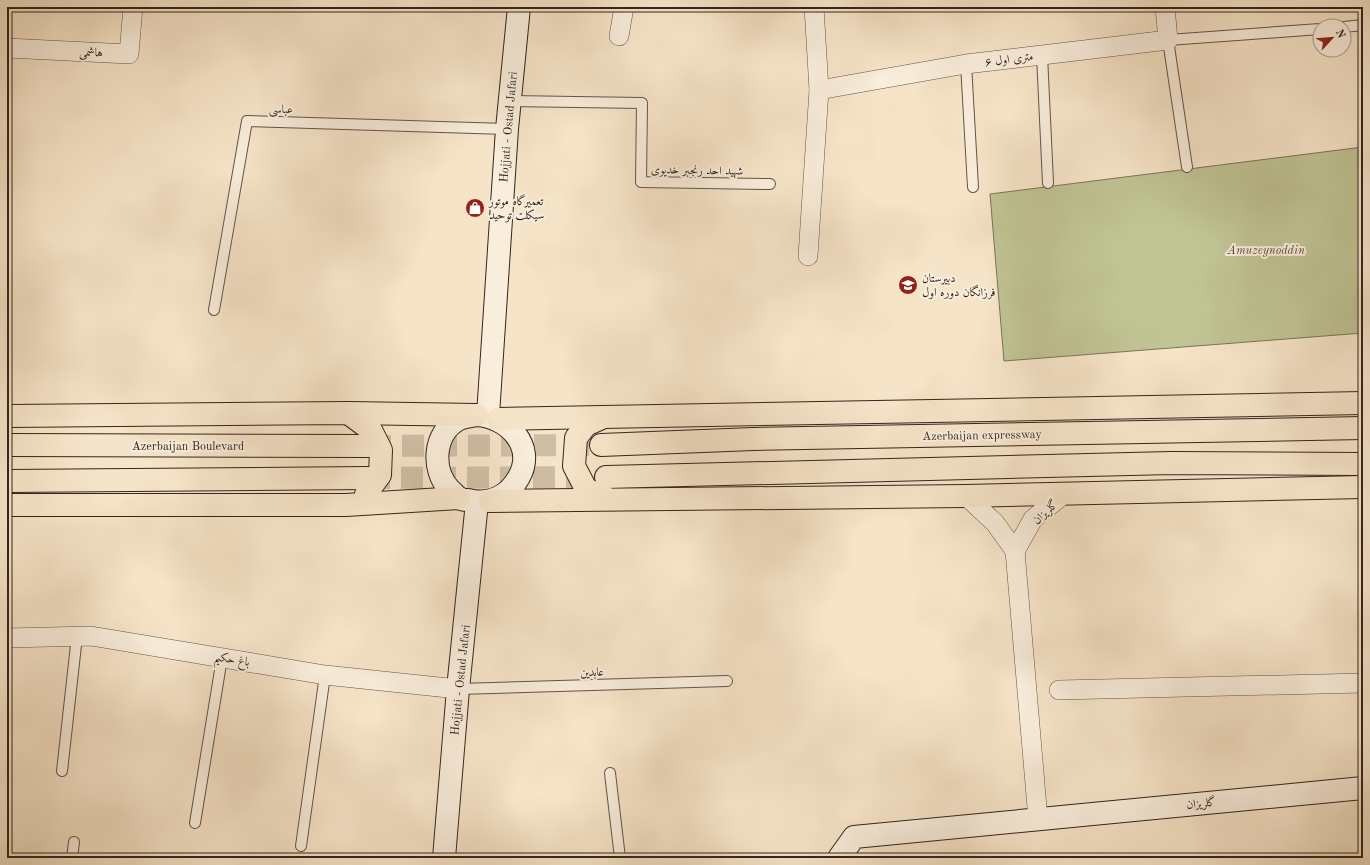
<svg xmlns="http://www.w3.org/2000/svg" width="1370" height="865" font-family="'Old Standard TT',Amiri,serif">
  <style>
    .green { fill: #c0c394; stroke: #7a7458 }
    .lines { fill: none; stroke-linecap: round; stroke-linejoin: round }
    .highway-tunnel { stroke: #cfbea6; stroke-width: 22; stroke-dasharray: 22 11; stroke-linecap: butt }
    .lane-casing { stroke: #645448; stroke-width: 12 }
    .street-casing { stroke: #645448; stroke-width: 20 }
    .secondary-casing { stroke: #33241d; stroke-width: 24 }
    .highway-casing { stroke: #33241d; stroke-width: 24 }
    .lane { stroke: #f9eddb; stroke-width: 10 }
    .street { stroke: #f9eddb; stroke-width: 19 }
    .secondary { stroke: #f9eddb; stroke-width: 22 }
    .highway { stroke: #f6e4c8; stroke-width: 22 }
    .labels { text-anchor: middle; stroke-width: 4; stroke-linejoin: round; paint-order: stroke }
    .street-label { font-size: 12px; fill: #33241d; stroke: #f9eddb }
    .poi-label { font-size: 12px; fill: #33241d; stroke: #f9eddb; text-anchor: start }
    .park-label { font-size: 12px; font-style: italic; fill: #564c3b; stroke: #f9eddb }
  </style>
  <rect width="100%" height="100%" fill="#f6e4c8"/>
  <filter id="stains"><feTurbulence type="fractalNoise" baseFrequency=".005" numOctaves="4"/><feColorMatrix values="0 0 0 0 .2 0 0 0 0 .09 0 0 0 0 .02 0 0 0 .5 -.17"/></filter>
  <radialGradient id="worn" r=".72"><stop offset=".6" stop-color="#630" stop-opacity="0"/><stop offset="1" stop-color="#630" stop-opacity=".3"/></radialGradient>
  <path class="green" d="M1363,147V333L1004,361L990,194Z"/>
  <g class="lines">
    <g class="highway-tunnel">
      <path d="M369,446L601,445"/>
      <path d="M368,478L606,477"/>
    </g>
    <g class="lane-casing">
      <g id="lane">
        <path d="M1344,27L1363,25"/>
        <path d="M1042,55L1048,183"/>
        <path d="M966,64L973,187"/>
        <path d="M510,101L642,103L641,182L770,184"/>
        <path d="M1187,167L1168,40L1320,29"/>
        <path d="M214,310L247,121L507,129"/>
        <path d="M458,689L727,681"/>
        <path d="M62,771L77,636"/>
        <path d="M610,773L620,858"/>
        <path d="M195,823L222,658"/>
        <path d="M301,846L325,675"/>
        <path d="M72,858L74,842"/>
      </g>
    </g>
    <g class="street-casing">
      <g id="street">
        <path d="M619,36L624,7"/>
        <path d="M7,48L129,54L133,7"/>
        <path d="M819,90L966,64L1168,40L1165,7"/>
        <path d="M808,256L819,90L814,7"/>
        <path d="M966,496L995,523L1015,551L1033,519L1064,494"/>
        <path d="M1015,551L1038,819"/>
        <path d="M7,638L91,636L325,675L458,689"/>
        <path d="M1059,690L1363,683"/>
      </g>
    </g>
    <g class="secondary-casing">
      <g id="secondary">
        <path d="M477,415C508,417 536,446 519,477C508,497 489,505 468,500C465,500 461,500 459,498C456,497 453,492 450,490C431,470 433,433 459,419C464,417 471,416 477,415Z"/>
        <path d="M488,415L507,129L519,7"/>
        <path d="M444,858L458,689L477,502"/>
        <path d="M839,858L854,837L1363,788"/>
      </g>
    </g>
    <g class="highway-casing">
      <g id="highway">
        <path d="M348,413L371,430L381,450L380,475L366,494"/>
        <path d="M7,416L348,413L477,415"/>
        <path d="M604,417L586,425L576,438L574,466L586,489L608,499"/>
        <path d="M498,419L1363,403"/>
        <path d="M7,445L369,446"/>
        <path d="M601,445L753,439L1363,428"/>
        <path d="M606,477L1171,463L1363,464"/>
        <path d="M7,481L368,478"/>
        <path d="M490,501L966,496L1363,487"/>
        <path d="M7,505H346L459,498"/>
      </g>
    </g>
    <use href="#lane" class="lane"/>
    <use href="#street" class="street"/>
    <use href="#secondary" class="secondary"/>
    <use href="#highway" class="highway"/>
  </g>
  <defs>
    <g id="shop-disc" transform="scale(1)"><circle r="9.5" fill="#8f2418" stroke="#f9eddb"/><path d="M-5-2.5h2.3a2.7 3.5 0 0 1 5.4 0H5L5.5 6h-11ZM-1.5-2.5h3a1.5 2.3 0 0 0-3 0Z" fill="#fff"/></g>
    <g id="school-disc" transform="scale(1)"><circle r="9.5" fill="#8f2418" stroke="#f9eddb"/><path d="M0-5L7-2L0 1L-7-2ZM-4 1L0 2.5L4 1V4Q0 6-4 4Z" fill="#fff"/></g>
  </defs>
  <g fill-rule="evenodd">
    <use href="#shop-disc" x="475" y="208"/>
    <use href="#school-disc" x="908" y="285"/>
  </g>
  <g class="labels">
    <g class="street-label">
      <text transform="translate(91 52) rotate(3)" y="4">هاشمی</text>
      <text transform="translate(1009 59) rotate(-7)" y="4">۶ متری اول</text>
      <text transform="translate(281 109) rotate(2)" y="4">عباسی</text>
      <text transform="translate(508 127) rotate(-85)" y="4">Hojjati - Ostad Jafari</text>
      <text transform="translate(697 170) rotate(1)" y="4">شهید احد رنجبر خدیوی</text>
      <text transform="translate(982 435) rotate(-1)" y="4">Azerbaijan expressway</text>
      <text x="188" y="450">Azerbaijan Boulevard</text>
      <text transform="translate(1045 512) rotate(-43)" y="4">گلریزان</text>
      <text transform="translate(232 659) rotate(9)" y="4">باغ حکیم</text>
      <text transform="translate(592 672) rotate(-2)" y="4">عابدین</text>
      <text transform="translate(460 680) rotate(-84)" y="4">Hojjati - Ostad Jafari</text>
      <text transform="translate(1201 803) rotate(-6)" y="4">گلریزان</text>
    </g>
    <g class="poi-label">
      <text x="489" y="205">تعمیرگاه موتور<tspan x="489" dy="14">سیکلت توحید</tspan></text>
      <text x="922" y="282">دبیرستان<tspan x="922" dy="14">فرزانگان دوره اول</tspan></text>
    </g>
    <g class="park-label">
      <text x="1266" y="254">Amuzeynoddin</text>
    </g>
  </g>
  <rect width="1370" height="865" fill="none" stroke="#f6e4c8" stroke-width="24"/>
  <rect x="8" y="8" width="1354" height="849" fill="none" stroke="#33241d" stroke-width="2"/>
  <rect x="12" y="12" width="1346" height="841" fill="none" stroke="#33241d"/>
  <g transform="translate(1332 38) rotate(64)"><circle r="19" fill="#f9eddb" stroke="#aa9d8f"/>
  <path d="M0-3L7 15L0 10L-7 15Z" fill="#8f2418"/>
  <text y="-6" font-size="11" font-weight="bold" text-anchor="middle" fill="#33241d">N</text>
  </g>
  <rect width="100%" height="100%" filter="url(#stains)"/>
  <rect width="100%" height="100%" fill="url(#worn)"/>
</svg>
